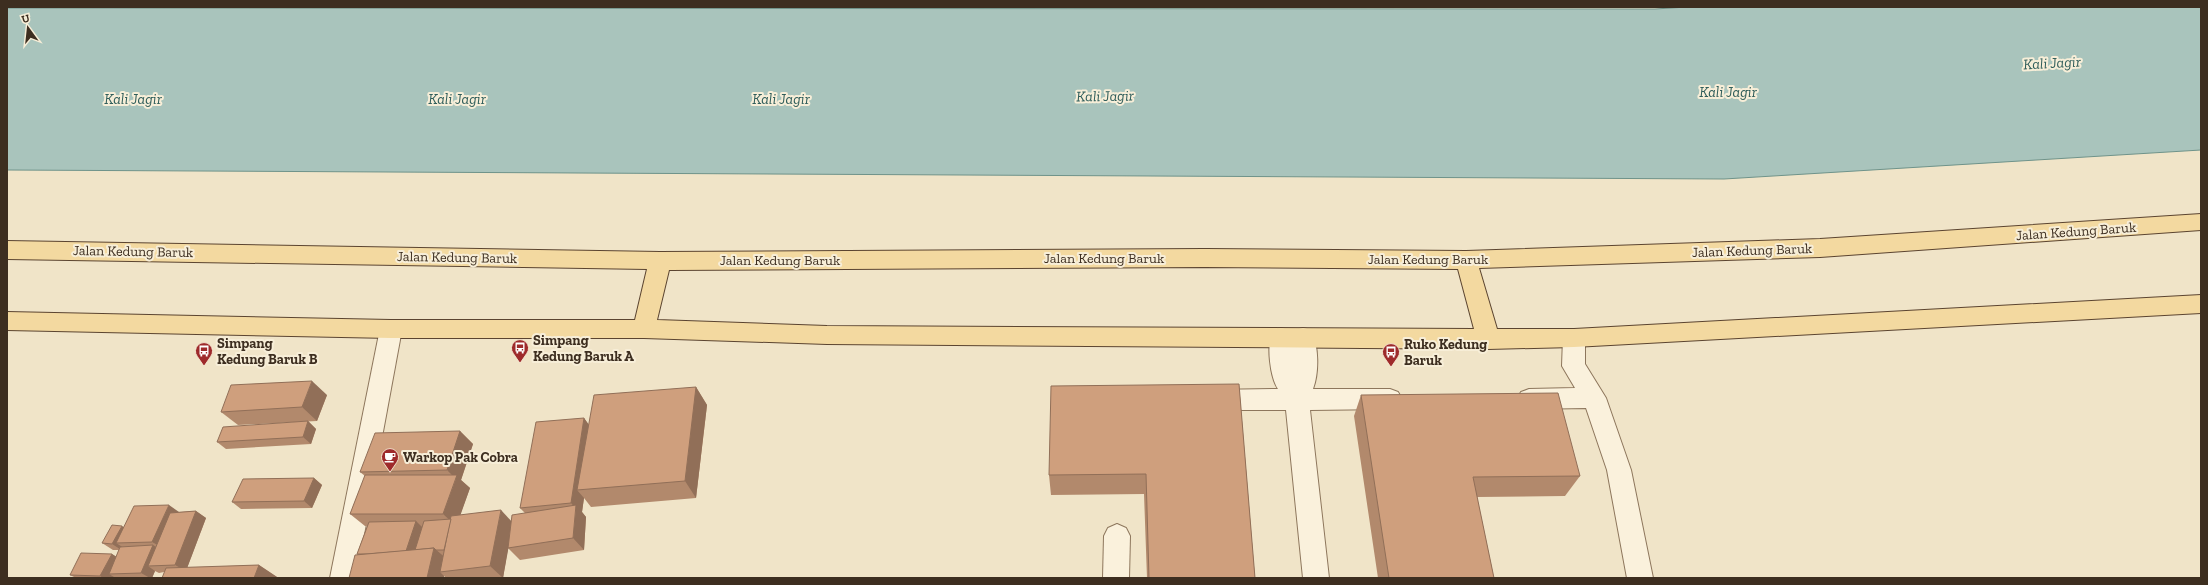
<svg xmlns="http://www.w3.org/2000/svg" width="2208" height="585" font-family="'Zilla Slab',serif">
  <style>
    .water { fill: #a9c4bc; stroke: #6f938a }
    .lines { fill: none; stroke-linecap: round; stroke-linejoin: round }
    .service-casing { stroke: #8d765c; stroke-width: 2 }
    .minor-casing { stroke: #8d765c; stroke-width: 2 }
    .primary-casing { stroke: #5b4430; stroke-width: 2 }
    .service { fill: #faf1dc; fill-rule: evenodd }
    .minor { fill: #faf1dc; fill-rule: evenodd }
    .primary { fill: #f3d9a0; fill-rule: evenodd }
    .wall { fill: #b2896c }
    .shaded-wall { fill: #916f58 }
    .building { fill: #cf9f7d; stroke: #916f58 }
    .labels { text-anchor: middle; stroke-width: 4; stroke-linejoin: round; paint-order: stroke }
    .street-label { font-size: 14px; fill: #3d2e20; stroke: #f7eed8 }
    .poi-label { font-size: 14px; font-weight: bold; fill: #3d2e20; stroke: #f7eed8; text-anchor: start }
    .water-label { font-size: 15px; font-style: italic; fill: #2f5d5a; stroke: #f7eed8 }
  </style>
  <rect width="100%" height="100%" fill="#f0e4c8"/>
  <path class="water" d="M1687,7H2201V150L1724,179L7,170V8L1655,9Z"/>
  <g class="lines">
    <g class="service-casing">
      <g id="service">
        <path d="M1281,328L1289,330L1292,336L1295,330L1303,328L1311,330C1319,346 1319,373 1313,389H1390L1398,392L1402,399L1398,406L1390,409L1310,410L1329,578H1303L1286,410H1211L1203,407L1199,400L1203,393L1211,390L1278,389C1270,377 1266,344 1273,330Z"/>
        <path d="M1574,329L1582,331L1585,338V364L1606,398L1631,470L1653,578H1627L1607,470L1586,408L1529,409L1521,406L1517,399L1521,392L1529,389L1575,388L1562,366L1563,338L1566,331Z"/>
        <path d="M1117,524L1126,528L1130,536L1129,578H1103L1104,536L1108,528Z"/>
      </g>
    </g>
    <g class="minor-casing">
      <path id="minor" d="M391,320L399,322L402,329L356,578H330L380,329L383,322Z"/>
    </g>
    <g class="primary-casing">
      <path id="primary" d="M2201,214V230L1820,257L1479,268L1497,329H1574L2201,295V313L1574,347L1488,349L827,344L644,338H391L7,330V312L391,320H635L647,269L7,259V241L660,252L1205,249L1466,251L1820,239ZM1205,267L1458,269L1474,329L827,326L657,320L669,270Z"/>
    </g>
    <use href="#service" class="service"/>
    <use href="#minor" class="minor"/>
    <use href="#primary" class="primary"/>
  </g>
  <g class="wall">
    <path d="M1239,384L1255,578H1147L1144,494L1051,495L1049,475Z"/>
    <path d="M696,387L707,405L696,498L591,507L584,498L582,512L586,517L584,550L520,560L508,548L503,578H446L444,576V578H349L358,555L357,554L367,526H365L350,514L365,476L360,472L460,431L473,444L461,480L470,488L460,515L511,521L525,513L520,508L584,418L589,425Z"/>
    <path d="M327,395L317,421L238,425L221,412Z"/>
    <path d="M1361,395L1580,476L1565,496L1477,497L1494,578H1378L1354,416Z"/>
    <path d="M308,421L316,429L311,444L226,449L217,442Z"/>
    <path d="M314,478L322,485L312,508L241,509L232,502Z"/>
    <path d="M196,511L206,518L187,568L259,565L277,577L164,572L159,573L155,571L152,578H115L114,577L113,578H76L70,575L112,554L116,557L119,550H113L102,543L124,527L179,512Z"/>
  </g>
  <g class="shaded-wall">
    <path d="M312,381L327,395L317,421L302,407Z"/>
    <path d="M696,387L707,405L696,498L685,481Z"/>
    <path d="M584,418L594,432L577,490L584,498L582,512L586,517L584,550L573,538L576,509L571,503Z"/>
    <path d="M308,421L316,429L311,444L303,437Z"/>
    <path d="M460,431L473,444L461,480L470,488L458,522L454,524L443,514L456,479L447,470Z"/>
    <path d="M314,478L322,485L312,508L304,501Z"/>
    <path d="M169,505L179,512L163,548L152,542Z"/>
    <path d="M501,510L513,523L503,578L490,566Z"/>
    <path d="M196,511L206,518L186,571L175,565Z"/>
    <path d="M416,521L423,528L415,551L405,554Z"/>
    <path d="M122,526L133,533L116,543L124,548L123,551L112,544Z"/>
    <path d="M153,545L164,552L148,566L155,571L152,578H150L141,573Z"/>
    <path d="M434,548L448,560L440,572L444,576V578H427Z"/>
    <path d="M112,554L122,560L109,574L114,577L113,578H103L100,576Z"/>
    <path d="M259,565L277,577L276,578H254Z"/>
  </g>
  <g class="building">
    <path d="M312,381L302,407L221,412L231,385Z"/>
    <path d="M1239,384L1255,578H1149L1146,474L1049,475L1051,386Z"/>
    <path d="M696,387L685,481L577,490L594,395Z"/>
    <path d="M1558,393L1580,476L1473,477L1494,578H1389L1361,395Z"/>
    <path d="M584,418L571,503L520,508L536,422Z"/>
    <path d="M308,421L303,437L217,442L223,427Z"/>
    <path d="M460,431L447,470L360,472L375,433Z"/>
    <path d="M365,475H457L443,514H350Z"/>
    <path d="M314,478L304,501L232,502L243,479Z"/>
    <path d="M169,505L152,542L116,543L134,506Z"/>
    <path d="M576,505L573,538L508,548L512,515Z"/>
    <path d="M501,510L490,566L440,572L451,516Z"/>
    <path d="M196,511L175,565L148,566L170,513Z"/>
    <path d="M451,519L444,550H436L434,548L415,550L424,521Z"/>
    <path d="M416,521L406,551L367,554H357L369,522Z"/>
    <path d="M112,525L122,526L112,544L102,543Z"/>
    <path d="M153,545L141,573L109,574L120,547Z"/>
    <path d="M434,548L427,578H349L355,555Z"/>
    <path d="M81,553L112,554L100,576L70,575Z"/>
    <path d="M259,565L254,578H162L166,568Z"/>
  </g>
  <defs>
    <g id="bus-pin" transform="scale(0.9)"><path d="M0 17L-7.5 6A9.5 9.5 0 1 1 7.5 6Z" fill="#9e2a2b" stroke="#f7eed8"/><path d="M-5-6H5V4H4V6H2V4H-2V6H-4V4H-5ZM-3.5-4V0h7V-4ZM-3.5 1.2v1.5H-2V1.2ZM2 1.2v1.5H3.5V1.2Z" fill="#fff"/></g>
    <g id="cafe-pin" transform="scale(0.9)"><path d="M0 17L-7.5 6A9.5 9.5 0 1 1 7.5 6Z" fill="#9e2a2b" stroke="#f7eed8"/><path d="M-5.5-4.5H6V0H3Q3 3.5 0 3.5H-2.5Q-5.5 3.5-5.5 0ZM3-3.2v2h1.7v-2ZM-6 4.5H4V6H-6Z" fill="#fff"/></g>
  </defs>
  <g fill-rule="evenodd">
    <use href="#bus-pin" x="520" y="348"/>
    <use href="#bus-pin" x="204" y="351"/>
    <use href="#bus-pin" x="1391" y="352"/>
    <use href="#cafe-pin" x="390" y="457"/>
  </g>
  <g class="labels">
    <g class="street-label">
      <text transform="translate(2076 231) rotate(-4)" y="5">Jalan Kedung Baruk</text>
      <text transform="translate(1752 250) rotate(-2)" y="5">Jalan Kedung Baruk</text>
      <text transform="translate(133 251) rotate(1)" y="5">Jalan Kedung Baruk</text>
      <text transform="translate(457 257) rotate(1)" y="5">Jalan Kedung Baruk</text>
      <text x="1104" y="263">Jalan Kedung Baruk</text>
      <text x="1428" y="264">Jalan Kedung Baruk</text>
      <text x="780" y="265">Jalan Kedung Baruk</text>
    </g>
    <g class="poi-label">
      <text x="533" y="345">Simpang<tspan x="533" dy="16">Kedung Baruk A</tspan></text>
      <text x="217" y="348">Simpang<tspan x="217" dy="16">Kedung Baruk B</tspan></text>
      <text x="1404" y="349">Ruko Kedung<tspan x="1404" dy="16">Baruk</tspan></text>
      <text x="403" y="462">Warkop Pak Cobra</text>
    </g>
    <g class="water-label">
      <text transform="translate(2052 63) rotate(-3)" y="5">Kali Jagir</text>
      <text x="1728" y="97">Kali Jagir</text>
      <text transform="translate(1105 96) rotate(-1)" y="5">Kali Jagir</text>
      <text x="133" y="104">Kali Jagir</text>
      <text x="457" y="104">Kali Jagir</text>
      <text x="781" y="104">Kali Jagir</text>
    </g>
  </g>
  <rect width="2208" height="585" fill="none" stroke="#3d2e20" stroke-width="16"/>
  <g transform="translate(28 28) rotate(345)" stroke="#f7eed8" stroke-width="3" paint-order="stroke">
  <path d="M0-3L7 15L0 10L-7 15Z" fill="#3d2e20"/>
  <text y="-6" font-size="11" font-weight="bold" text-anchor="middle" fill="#3d2e20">U</text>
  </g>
</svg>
